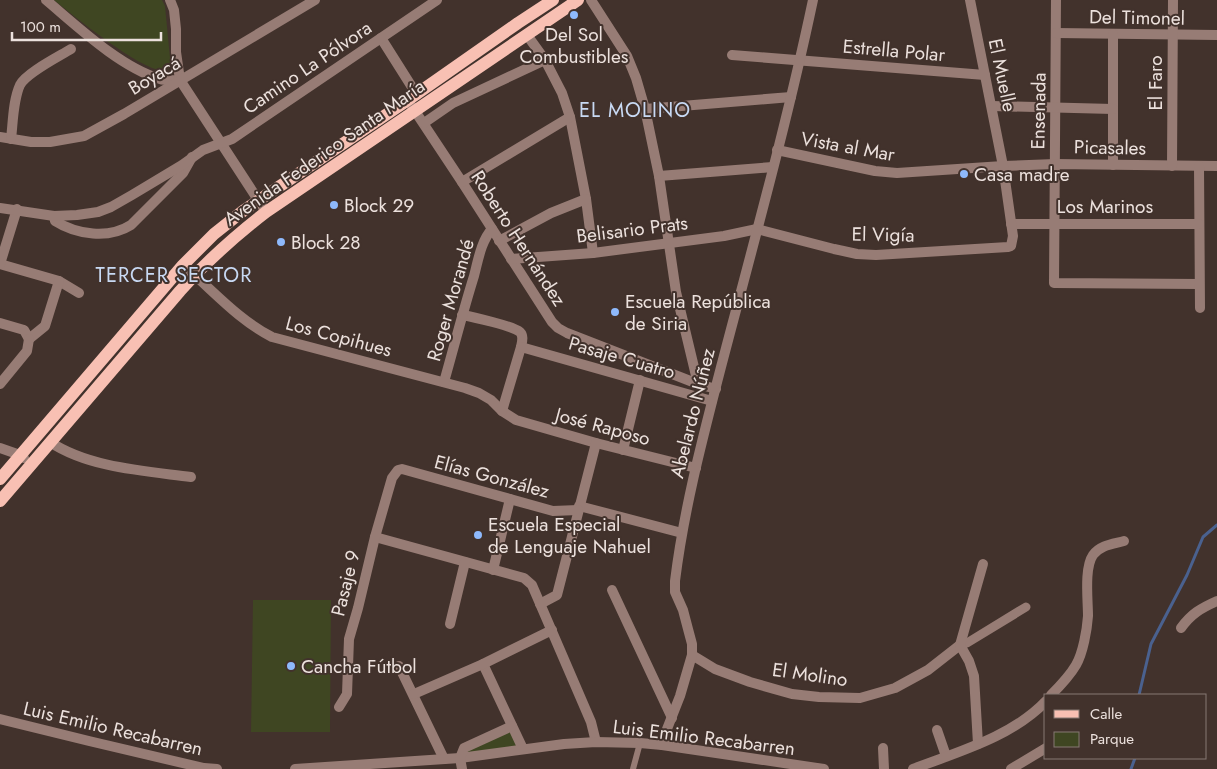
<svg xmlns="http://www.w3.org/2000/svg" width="1217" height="769" font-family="Jost,sans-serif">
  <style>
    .green { fill: #3f4622 }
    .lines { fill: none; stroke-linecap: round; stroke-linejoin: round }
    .stream { stroke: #4a618f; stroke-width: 3 }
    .service { stroke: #977c75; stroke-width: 6 }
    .pedestrian { stroke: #977c75; stroke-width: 9 }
    .minor { stroke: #977c75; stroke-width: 10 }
    .tertiary { stroke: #977c75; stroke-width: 10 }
    .primary { stroke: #f8c0b3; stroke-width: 12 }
    .poi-dot { fill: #8eb9fc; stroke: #42322c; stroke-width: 2 }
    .labels { text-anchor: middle; stroke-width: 4; stroke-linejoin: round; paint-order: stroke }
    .street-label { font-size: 19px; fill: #ece1dd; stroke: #42322c }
    .poi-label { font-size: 19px; fill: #ece1dd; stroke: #42322c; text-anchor: start }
    .neighbourhood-label { font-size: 20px; letter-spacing: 1px; fill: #c8d9f3; stroke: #42322c }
  </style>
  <rect width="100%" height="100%" fill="#42322c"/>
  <g class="green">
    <path d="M54,0H162L165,6L171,68C168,69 166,70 163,70C142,72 73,15 54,0Z"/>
    <path d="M253,600H331L330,732H251Z"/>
    <path d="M510,731L517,746L466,755L468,748Z"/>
  </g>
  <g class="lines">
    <g class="stream">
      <path d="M1139,695L1151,644L1187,575L1203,537L1217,525"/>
      <path d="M1131,769L1135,758"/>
    </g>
    <path class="service" d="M633,769L640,743"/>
    <path class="pedestrian" d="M960,645L967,643L1026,607"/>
    <g class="minor">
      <path d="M46,0C78,27 120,67 160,79C166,81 173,80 179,80"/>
      <path d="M170,0L174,10L176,29V52L180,80L262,206"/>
      <path d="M591,0L627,56L636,78L645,109L659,176L676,292L698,384"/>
      <path d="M1056,0L1054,283L1199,284"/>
      <path d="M1056,33L1217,35"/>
      <path d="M1113,34V165"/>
      <path d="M527,35L545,60L562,93L570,117L586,199L593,253"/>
      <path d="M381,38L417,95"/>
      <path d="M732,55L985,75"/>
      <path d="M411,105L462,182L552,322L558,328L567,333L698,384L716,389"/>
      <path d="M992,106L1113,109"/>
      <path d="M645,109L791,97"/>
      <path d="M424,123L453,103L545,60"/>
      <path d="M0,137L31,142H50L84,136L124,114L315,0"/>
      <path d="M11,139C13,123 13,100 20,85C26,73 58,57 71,49"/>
      <path d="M777,150L875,171L897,173L1003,166L1055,164L1217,166"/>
      <path d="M1172,166L1173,0"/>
      <path d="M1199,166L1200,308"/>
      <path d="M659,176L773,167"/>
      <path d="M462,182L570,117"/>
      <path d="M54,216L55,221C77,235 109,239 131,225L183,173L192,157"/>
      <path d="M1011,224H1199"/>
      <path d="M499,241L551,213L586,199"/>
      <path d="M511,259L593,253L724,236L757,229L834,249L857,254L876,255L1008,247L1011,246L1013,236L1003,166L970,0"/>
      <path d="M0,264L59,281L79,293"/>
      <path d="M0,264L17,209"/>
      <path d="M183,265C213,290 237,319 272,337L465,388L479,393L491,400L502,411L516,420L596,443L696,468"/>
      <path d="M462,315C473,317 513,326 520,332C524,336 522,342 521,347L502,411"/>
      <path d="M0,323L24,330L29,339"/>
      <path d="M29,339L45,326L59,281"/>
      <path d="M521,347L712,401"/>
      <path d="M444,382C454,347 463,311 474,276C478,261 481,241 492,229"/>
      <path d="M0,384L27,351L29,339"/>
      <path d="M50,442C89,468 146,471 191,477"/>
      <path d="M0,448L20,455L24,458"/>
      <path d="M623,450L640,380"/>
      <path d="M579,506L682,533"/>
      <path d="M375,537L524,578L532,585L591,722L596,742"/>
      <path d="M493,570L510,499"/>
      <path d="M612,590L672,718"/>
      <path d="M540,604L557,595L596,443"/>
      <path d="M450,624L465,562"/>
      <path d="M1181,628C1191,614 1201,608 1217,601"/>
      <path d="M692,655L715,669L750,682L792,694L819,697L860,698L895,688L928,670L960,645"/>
      <path d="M483,664L523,749"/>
      <path d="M399,666L444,759"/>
      <path d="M414,694L483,664L552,630"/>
      <path d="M1051,695C1060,686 1069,677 1076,665C1083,653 1087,630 1088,616C1088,600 1084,568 1093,555C1100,545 1113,544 1124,541"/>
      <path d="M339,707L347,694L349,639L358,608L375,537L392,478L398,470L402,469L553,511L578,510"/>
      <path d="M0,719L89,741L204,768L217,769"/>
      <path d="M937,730L946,756"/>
      <path d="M978,744L974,676L969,661L960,645L983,564"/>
      <path d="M662,745L667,729L680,696L692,655V644L688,629L683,610L675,592V581C684,508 703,437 721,367C753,245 787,123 813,0"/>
      <path d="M883,748L884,769"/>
      <path d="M295,769L460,758L564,744L596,742L640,743L662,745L824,769"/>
      <path d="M462,769L460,758L464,748L512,726"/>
      <path d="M913,769C957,752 1012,737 1046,701"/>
      <path d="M1011,769L1046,748"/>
    </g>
    <path class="tertiary" d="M0,208L54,216L77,215L98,212L111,207L132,195L182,165L203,150L232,139L437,0"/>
    <g class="primary">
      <path d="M0,479L183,265L214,234L243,211L408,100L518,23L553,0"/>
      <path d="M0,501L180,291C206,262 235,236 266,212L578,0"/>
    </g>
  </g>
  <g class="poi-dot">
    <circle cx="574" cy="15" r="5"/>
    <circle cx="964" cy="174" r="5"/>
    <circle cx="334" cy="205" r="5"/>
    <circle cx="281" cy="242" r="5"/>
    <circle cx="615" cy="312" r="5"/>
    <circle cx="478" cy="535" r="5"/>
    <circle cx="291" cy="666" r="5"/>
  </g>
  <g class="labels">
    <g class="street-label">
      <text transform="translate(1137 17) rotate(1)" y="7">Del Timonel</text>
      <text transform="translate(894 50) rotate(5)" y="7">Estrella Polar</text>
      <text transform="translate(307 67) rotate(-34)" y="7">Camino La Pólvora</text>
      <text transform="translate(154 75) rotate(-31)" y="7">Boyacá</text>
      <text transform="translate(1003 75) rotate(78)" y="7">El Muelle</text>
      <text transform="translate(1155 83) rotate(-90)" y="7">El Faro</text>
      <text transform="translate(1038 111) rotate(-89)" y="7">Ensenada</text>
      <text transform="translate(848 146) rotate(10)" y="7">Vista al Mar</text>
      <text transform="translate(1110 147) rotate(1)" y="7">Picasales</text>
      <text transform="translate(324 152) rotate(-35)" y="7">Avenida Federico Santa María</text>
      <text x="1105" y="213">Los Marinos</text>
      <text transform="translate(632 229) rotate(-7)" y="7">Belisario Prats</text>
      <text transform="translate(883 234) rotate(1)" y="7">El Vigía</text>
      <text transform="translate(519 238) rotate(57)" y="7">Roberto Hernández</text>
      <text transform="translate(450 300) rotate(-74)" y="7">Roger Morandé</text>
      <text transform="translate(339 336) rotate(15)" y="7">Los Copihues</text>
      <text transform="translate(622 357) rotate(16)" y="7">Pasaje Cuatro</text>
      <text transform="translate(692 413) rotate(-76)" y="7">Abelardo Núñez</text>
      <text transform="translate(603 426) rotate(15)" y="7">José Raposo</text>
      <text transform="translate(492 476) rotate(15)" y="7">Elías González</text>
      <text transform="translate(345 583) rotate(-76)" y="7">Pasaje 9</text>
      <text transform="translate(810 674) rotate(8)" y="7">El Molino</text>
      <text transform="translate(113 728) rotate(13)" y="7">Luis Emilio Recabarren</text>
      <text transform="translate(704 737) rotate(7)" y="7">Luis Emilio Recabarren</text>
    </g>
    <g class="poi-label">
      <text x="574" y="41" text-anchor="middle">Del Sol<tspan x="574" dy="22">Combustibles</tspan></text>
      <text x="974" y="181">Casa madre</text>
      <text x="344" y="212">Block 29</text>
      <text x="291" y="249">Block 28</text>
      <text x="625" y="308">Escuela República<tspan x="625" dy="22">de Siria</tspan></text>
      <text x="488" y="531">Escuela Especial<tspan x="488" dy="22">de Lenguaje Nahuel</tspan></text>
      <text x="301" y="673">Cancha Fútbol</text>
    </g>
    <g class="neighbourhood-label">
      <text x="635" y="117">EL MOLINO</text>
      <text x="174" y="282">TERCER SECTOR</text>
    </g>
  </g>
  <rect x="1044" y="694" width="162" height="65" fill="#42322c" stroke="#867873"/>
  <rect x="1054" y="710" width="25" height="8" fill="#f8c0b3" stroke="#867873"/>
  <text x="1090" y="719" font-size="15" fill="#ece1dd">Calle</text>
  <rect x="1054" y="732" width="25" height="15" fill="#3f4622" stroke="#867873"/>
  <text x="1090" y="744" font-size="15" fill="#ece1dd">Parque</text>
  <path d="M12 32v8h149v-8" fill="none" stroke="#ece1dd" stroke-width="2.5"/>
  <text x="20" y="32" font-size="15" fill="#ece1dd" stroke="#42322c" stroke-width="4" paint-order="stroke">100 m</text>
</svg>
